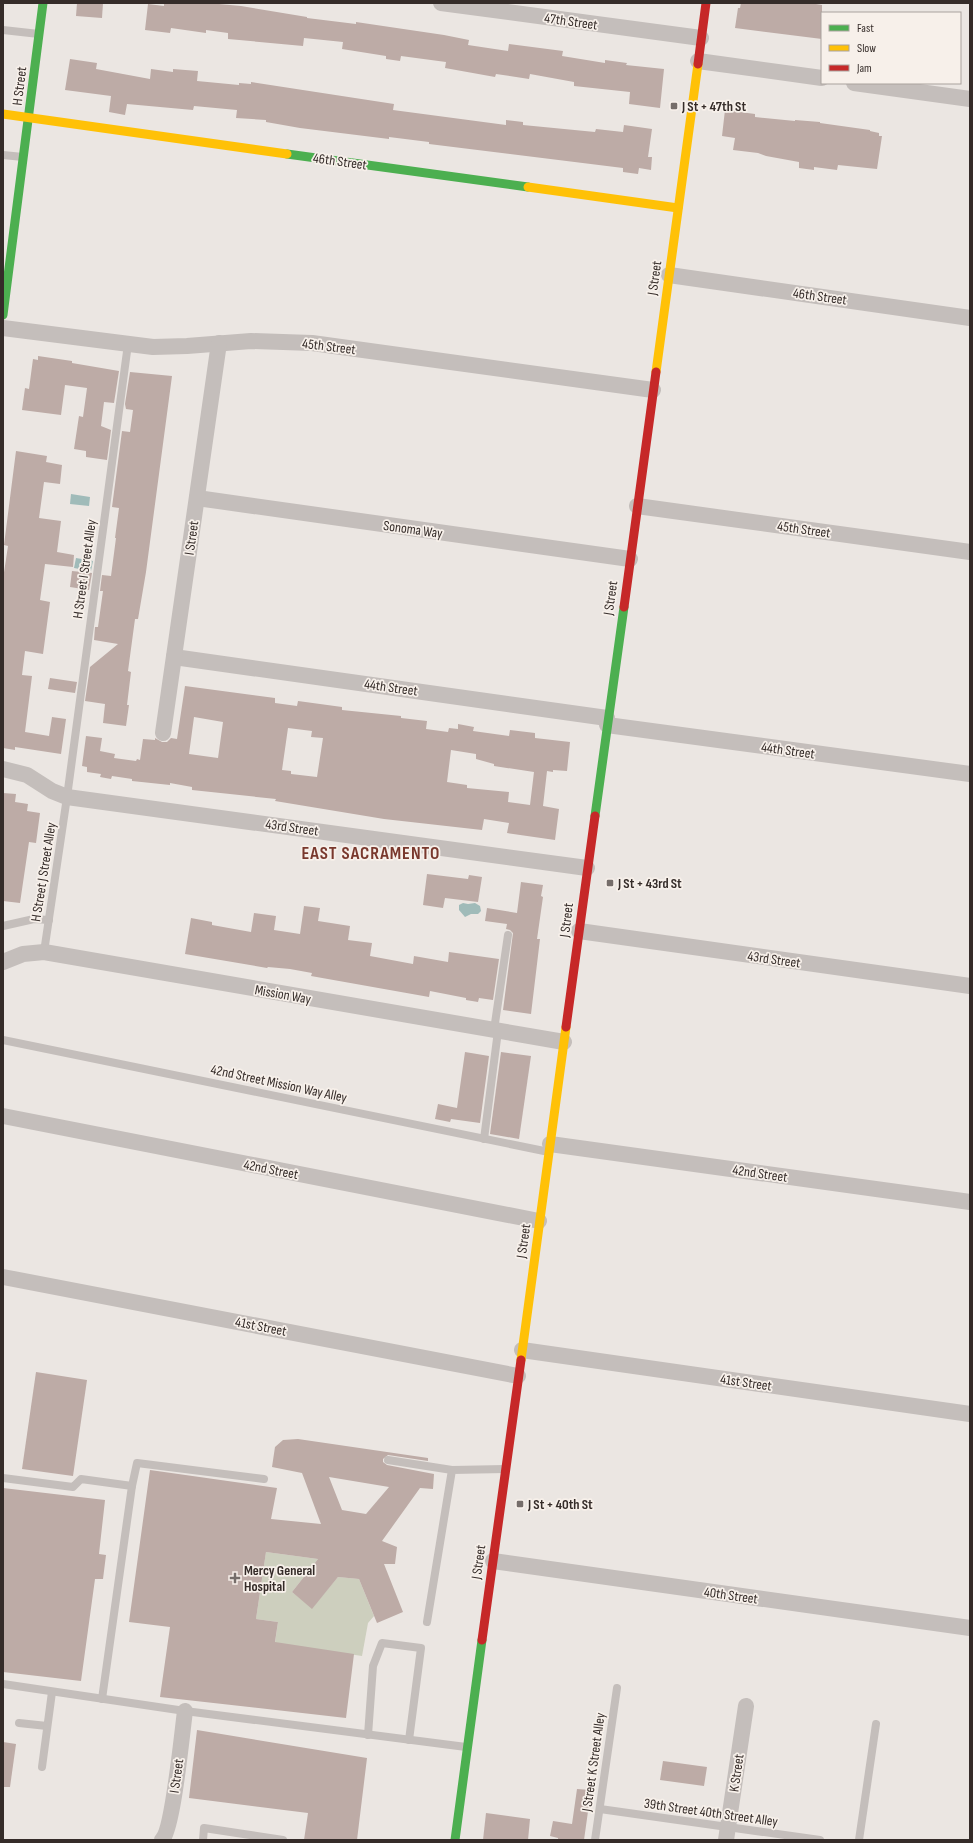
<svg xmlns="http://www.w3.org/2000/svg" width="973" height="1843" font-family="'Sofia Sans Condensed',sans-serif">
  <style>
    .green { fill: #cdcfbe }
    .water { fill: #a0bbb9 }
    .building { fill: #bdaba6; fill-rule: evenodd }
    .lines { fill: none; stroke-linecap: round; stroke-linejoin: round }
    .lane { stroke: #c4bebb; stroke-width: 8 }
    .street { stroke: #c4bebb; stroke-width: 16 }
    .fast { stroke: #4caf50; stroke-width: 9 }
    .slow { stroke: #ffc107; stroke-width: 9 }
    .jam { stroke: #c62828; stroke-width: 9 }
    .poi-dot { fill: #756d6a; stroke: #f7f0ea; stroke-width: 1.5 }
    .labels { text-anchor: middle; stroke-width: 3.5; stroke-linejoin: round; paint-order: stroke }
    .street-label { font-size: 14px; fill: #352c29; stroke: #f7f0ea }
    .poi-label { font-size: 14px; font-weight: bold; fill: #352c29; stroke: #f7f0ea; text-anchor: start }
    .district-label { font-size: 18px; font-weight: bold; letter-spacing: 1px; fill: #79382d; stroke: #f7f0ea }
  </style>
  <rect width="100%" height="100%" fill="#ebe6e2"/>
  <path class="green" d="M266,1552L318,1559L292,1592L312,1608L338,1577L359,1579L374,1616L368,1623L362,1656L275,1643L278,1622L256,1619Z"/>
  <g class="water">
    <path d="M71,494L90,497L89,506L70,504Z"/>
    <path d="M76,558L93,561L91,571L74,568Z"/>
    <path d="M463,903L468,904L475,903L480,906L481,911L478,914H471L465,917L459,910V905Z"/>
  </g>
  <g class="building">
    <path d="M77,3H103L102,18L76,16Z"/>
    <path d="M164,3H208L241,6L307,17V18L356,24V22L444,35L469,40L468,45L508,51L509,44L563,51L562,56L605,63V60L627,63L626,65L664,69L660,108L629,104L630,92L574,86V82L530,74L529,79L496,74L495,77L445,68L446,62L401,56L400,61L386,59V56L342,49L343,42L304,38L303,46L228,39V33L206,30V33L171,28L170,33L145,30L148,4L164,6Z"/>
    <path d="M741,3H810L822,5V39L735,28L738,8H740Z"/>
    <path d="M70,59L97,63L96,69L150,79L151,69L173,72V69L198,71L197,81L239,85V83L251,84V82L394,104L393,110L506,125V120L523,122V125L595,132L596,129L623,132L624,125L652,129L648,157H652L651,170L639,168L638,174L623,172V168L429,144V142L389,137V139L300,128L266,122V120L236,118L237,110L194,106L193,110L127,104L125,115L109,112L111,96L65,90Z"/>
    <path d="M725,110L755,114V117L795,121V120L820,122V123L870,130V131L879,133V136H882L877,169L838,165L837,170L814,167V170L799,168V162L766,156L758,153L733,150L735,138L722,136Z"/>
    <path d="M38,356L72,361V363L119,371L114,403L104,402L101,426L111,430L107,460L86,457V451L74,449L79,416L83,417L87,388L65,385L61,415L22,410L25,388L29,389L33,359L38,360Z"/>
    <path d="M130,372L172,376L146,572L138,619H135L128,671L131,672L127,705H129L126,726L103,723L105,704L85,701L90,667L118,644L94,640L95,627H98L103,591H100L102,575L111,576L116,538H115L119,508L112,507L122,431L130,432L133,410L126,409L125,404Z"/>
    <path d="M16,451L47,456L46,462L62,465L60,484L44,482L39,518L61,521L57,552L74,555L73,567L45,564L40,600L50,602L43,654L25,651L22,675L32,676L25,732L49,736L52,717L66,719L61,754L15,747V750L3,748V579L8,546L4,545Z"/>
    <path d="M72,571L92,573L89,590L70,587Z"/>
    <path d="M50,678L77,682L75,693L48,689Z"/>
    <path d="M185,686L275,698V703L297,706L298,701L342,707V710L401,716V718L427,721L426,729L448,732L449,728L458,729V724L474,727L473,731L509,736L510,730L535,733V738L570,742L567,771L553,770V772L547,771L543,806L559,809L555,840L507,833L509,823L484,819L482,830L384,819L275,801L276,799L192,790V787L170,783V785L132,781V779L112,776L111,779L100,777L101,774L87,772V767L82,766L86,736L102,738L100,751L115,754L114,758L136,761L137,759L140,760L143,739L155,740V738L162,742H167L171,738L177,739ZM194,717L223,722L218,758L189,754ZM288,728L312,731L311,737L323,738L317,777L291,774V771L282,770ZM451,750L476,754V759L494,764V766L534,772L530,805L508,802L509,792L467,788V785L447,782Z"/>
    <path d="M3,793L16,794L15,802L28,804L27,811L40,813L36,843L29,842L20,903L3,901Z"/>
    <path d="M427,874L468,879L469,875L482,877L478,902L445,898L443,908L423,905Z"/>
    <path d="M521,882L543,885L541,896L543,897L537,939H540L531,1014L503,1010L513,933L510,930L506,929L507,924L485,921L487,908L517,913Z"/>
    <path d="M304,906L320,908L318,921L350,926L348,940L372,943L370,956L413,964L414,956L448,962L449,952L499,959L493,1000L479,998L478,1002L466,1000V998L430,991L429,997L311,976L312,973L290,969L268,967L267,968L185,954L191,918L212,922V925L251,932L254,913L276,916L274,930L300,934Z"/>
    <path d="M465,1052L489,1056L480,1123L451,1119L450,1122L435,1119L438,1104L457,1108Z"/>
    <path d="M501,1052L531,1056L519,1139L490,1134Z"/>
    <path d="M36,1372L87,1380L73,1476L22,1469Z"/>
    <path d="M298,1439L428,1458V1461L388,1455L383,1459V1462L387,1465L434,1474L433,1489L420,1488L382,1541L397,1547L395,1564H384L403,1612L377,1623L359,1579L338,1577L312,1609L292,1592L318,1559L266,1552L256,1619L278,1622L275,1642L354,1654L346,1718L160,1697L170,1627L129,1622L150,1470L277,1488L271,1519L321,1524L302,1473L272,1467L275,1447L283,1440ZM329,1477L389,1487L366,1514L342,1510Z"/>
    <path d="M3,1488L105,1500L99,1554L106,1555L103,1579H95L81,1681L3,1672Z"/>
    <path d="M197,1730L367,1758L357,1840H304L308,1813L189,1798Z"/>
    <path d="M3,1742L16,1744L10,1787H3Z"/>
    <path d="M663,1761L707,1767L704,1786L660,1780Z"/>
    <path d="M577,1789L591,1790L584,1840H558V1838L550,1836L553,1821L572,1824Z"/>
    <path d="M486,1813L530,1819L528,1840H483Z"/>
  </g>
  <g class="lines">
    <g class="lane">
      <path d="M3,30L39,34"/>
      <path d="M3,155L23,157"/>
      <path d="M3,926L34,919L49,920"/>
      <path d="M44,952L67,797L128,344"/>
      <path d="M494,1030L508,935"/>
      <path d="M3,1040L549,1152"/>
      <path d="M484,1139L498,1031"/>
      <path d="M388,1460L452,1470"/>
      <path d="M3,1478L73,1487L81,1479L132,1486L102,1699"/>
      <path d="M132,1486L137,1463L264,1479"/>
      <path d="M427,1622L452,1470L505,1469"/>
      <path d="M3,1684L185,1711L466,1747"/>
      <path d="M19,1723L47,1726"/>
      <path d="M368,1735L373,1666L382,1643L421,1648L409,1740"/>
      <path d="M42,1767L52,1692"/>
      <path d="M600,1809L820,1840"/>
      <path d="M203,1840L204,1828L283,1840"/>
      <path d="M595,1840L617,1688"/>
      <path d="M859,1840L876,1724"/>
    </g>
    <g class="street">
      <path d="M441,3L701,38"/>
      <path d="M698,61L822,78"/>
      <path d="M854,83L970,99"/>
      <path d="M669,275L970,318"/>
      <path d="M3,328L153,347L187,346L251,341L312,343L653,390"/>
      <path d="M197,498L630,559"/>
      <path d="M637,506L970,552"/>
      <path d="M174,657L607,718"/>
      <path d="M607,725L970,774"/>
      <path d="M163,733L219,343"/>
      <path d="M3,769L27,775L52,791L67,797L587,868"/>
      <path d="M579,931L970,986"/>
      <path d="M3,962L23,954L44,952L564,1042"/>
      <path d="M3,1116L539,1221"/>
      <path d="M550,1144L970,1202"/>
      <path d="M3,1277L518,1376"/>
      <path d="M522,1350L970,1414"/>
      <path d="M493,1561L970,1628"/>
      <path d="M162,1840C173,1829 182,1733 185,1711"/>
      <path d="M726,1840L746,1706"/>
    </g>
    <g class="fast">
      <path d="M287,154L528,187"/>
      <path d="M3,315L43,3"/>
      <path d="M595,816L624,607"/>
      <path d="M455,1840L482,1640"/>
    </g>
    <g class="slow">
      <path d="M3,114L287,154"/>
      <path d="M528,187L678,208"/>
      <path d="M656,372L698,64"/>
      <path d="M521,1360L566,1027"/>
    </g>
    <g class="jam">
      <path d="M698,64L706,3"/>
      <path d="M624,607L656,372"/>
      <path d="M566,1027L595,816"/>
      <path d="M482,1640L521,1360"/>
    </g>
  </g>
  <g class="poi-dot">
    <rect x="670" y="102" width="8" height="8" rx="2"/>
    <rect x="606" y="879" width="8" height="8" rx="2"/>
    <rect x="516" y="1500" width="8" height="8" rx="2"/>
    <path d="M233 1572h4v4h4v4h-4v4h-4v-4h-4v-4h4z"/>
  </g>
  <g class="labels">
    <g class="street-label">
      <text transform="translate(571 21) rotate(8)" y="5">47th Street</text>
      <text transform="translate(19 86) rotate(-83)" y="5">H Street</text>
      <text transform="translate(340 161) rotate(8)" y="5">46th Street</text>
      <text transform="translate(654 278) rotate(-82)" y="5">J Street</text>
      <text transform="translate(820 296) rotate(8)" y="5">46th Street</text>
      <text transform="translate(329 346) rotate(7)" y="5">45th Street</text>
      <text transform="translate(413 529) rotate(8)" y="5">Sonoma Way</text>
      <text transform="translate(804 529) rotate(8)" y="5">45th Street</text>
      <text transform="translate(191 538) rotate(-82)" y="5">I Street</text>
      <text transform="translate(84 569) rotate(-82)" y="5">H Street I Street Alley</text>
      <text transform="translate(610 598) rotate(-82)" y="5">J Street</text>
      <text transform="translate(391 687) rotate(8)" y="5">44th Street</text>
      <text transform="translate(788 750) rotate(8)" y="5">44th Street</text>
      <text transform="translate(292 827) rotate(8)" y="5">43rd Street</text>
      <text transform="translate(43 872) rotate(-81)" y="5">H Street J Street Alley</text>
      <text transform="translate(566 920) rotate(-83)" y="5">J Street</text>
      <text transform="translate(774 959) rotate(8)" y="5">43rd Street</text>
      <text transform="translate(283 994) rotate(10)" y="5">Mission Way</text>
      <text transform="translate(279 1083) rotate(12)" y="5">42nd Street Mission Way Alley</text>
      <text transform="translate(271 1169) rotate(11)" y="5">42nd Street</text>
      <text transform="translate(760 1173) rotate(8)" y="5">42nd Street</text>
      <text transform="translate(523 1241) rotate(-82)" y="5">J Street</text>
      <text transform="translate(261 1326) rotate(11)" y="5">41st Street</text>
      <text transform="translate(746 1382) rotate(8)" y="5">41st Street</text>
      <text transform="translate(478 1562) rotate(-82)" y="5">J Street</text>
      <text transform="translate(731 1595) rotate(8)" y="5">40th Street</text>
      <text transform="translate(593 1762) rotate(-82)" y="5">J Street K Street Alley</text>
      <text transform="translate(736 1773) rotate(-82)" y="5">K Street</text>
      <text transform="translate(176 1776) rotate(-82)" y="5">I Street</text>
      <text transform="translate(711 1812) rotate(8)" y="5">39th Street 40th Street Alley</text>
    </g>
    <g class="poi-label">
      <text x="682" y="111">J St + 47th St</text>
      <text x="618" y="888">J St + 43rd St</text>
      <text x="528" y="1509">J St + 40th St</text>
      <text x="244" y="1575">Mercy General<tspan x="244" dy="16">Hospital</tspan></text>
    </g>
    <g class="district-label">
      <text x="371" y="859">EAST SACRAMENTO</text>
    </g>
  </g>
  <rect width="973" height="1843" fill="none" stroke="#352c29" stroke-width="8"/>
  <rect x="821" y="12" width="140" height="72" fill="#f7f0ea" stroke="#a9a29d"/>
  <rect x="829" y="25" width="20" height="6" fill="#4caf50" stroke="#a9a29d"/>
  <text x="857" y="32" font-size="12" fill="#352c29">Fast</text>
  <rect x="829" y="45" width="20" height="6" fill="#ffc107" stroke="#a9a29d"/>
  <text x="857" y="52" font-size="12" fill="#352c29">Slow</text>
  <rect x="829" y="65" width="20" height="6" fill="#c62828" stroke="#a9a29d"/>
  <text x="857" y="72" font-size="12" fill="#352c29">Jam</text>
</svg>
